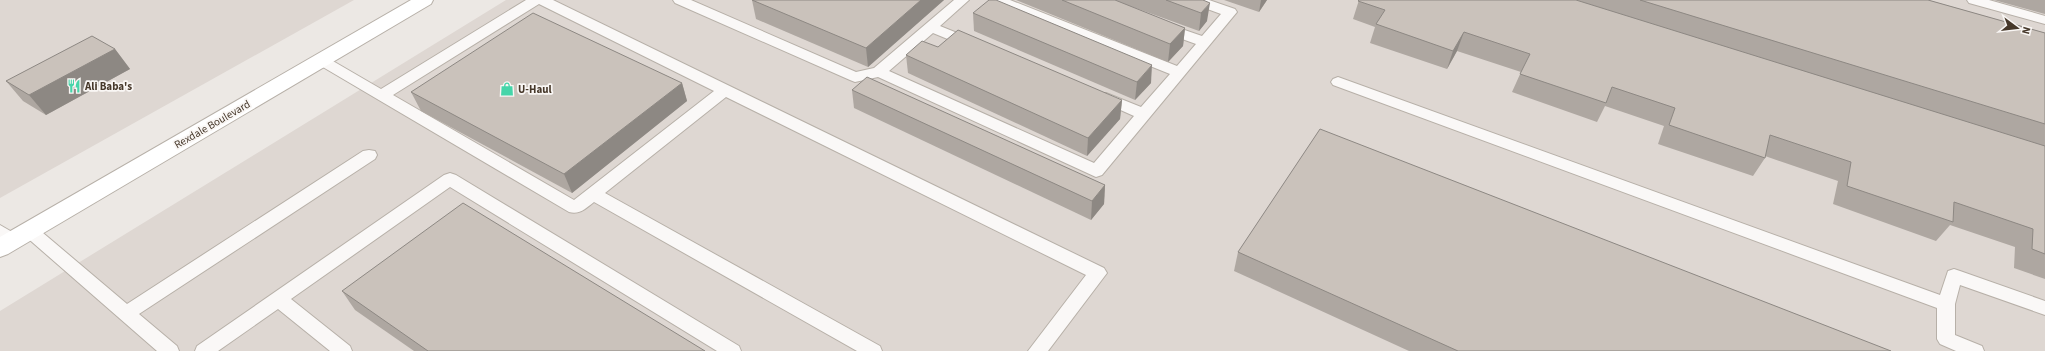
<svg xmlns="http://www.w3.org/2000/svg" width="2045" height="351" font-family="'Source Sans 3',sans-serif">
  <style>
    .built { fill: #ded7d2 }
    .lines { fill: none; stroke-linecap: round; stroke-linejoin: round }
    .service-casing { stroke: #b7b0a8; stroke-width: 2 }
    .secondary-casing { stroke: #b7b0a8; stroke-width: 2 }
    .service { fill: #faf8f7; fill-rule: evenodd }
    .secondary { fill: #fff; fill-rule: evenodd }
    .wall { fill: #aea7a1 }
    .shaded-wall { fill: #8d8883 }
    .building { fill: #cac2bb; stroke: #8d8883 }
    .labels { text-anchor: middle; stroke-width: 3.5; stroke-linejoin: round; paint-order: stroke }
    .poi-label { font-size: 11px; font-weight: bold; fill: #46382a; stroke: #f9f6f4; text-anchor: start }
    .street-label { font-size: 11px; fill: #46382a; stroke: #f9f6f4 }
  </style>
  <rect width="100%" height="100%" fill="#ece8e4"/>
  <g class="built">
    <path d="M0,0H354L0,198Z"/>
    <path d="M506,0H2045V351H0V311Z"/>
  </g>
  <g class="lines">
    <g class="service-casing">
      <g id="service">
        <path d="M526,0H553L1104,268L1107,273L1048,351H1028L1086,275L726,97L605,193L880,346L882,351H857L594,202C586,208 580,215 569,212L316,63L314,60L316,57H326L381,89ZM539,4L714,91L574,200L393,95Z"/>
        <path d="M673,0H691L856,72L874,68L954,0H969L940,26L977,41L979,44L977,47H967L933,33L889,71L1094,163L1134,116L1096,99L1094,96L1096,93H1106L1141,107L1170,74L993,3L991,0H1010L1177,66L1196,44L1160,31L1158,28L1160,25H1170L1202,36L1221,14L1191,3L1189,0H1209L1235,9L1237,12L1102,175L1096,177L878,77L855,82L850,80L675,3Z"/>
        <path d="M1967,0H1989L2045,16V24L1969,3Z"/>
        <path d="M1338,77L1940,295L1948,271L1954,269L1960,271L2045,301V315L1960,285L1955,304V335L1982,346L1984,351H1956L1940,344L1937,339V308L1333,85L1331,82L1333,79Z"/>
        <path d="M369,150L375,151L377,155L375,159L139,314L177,346L179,351H157L24,235L22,231L24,227L30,225L36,227L127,304L363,151Z"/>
        <path d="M450,173L456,175L739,346L741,351H717L450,187L291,299L350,346L352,351H330L278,309L218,351H195L197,346L444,175Z"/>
        <path d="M0,225L19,236L21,240L19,244L13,246L0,240Z"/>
      </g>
    </g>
    <g class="secondary-casing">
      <path id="secondary" d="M411,0H433L431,4L8,254L0,257V237Z"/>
    </g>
    <use href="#service" class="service"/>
    <use href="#secondary" class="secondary"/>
  </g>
  <g class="wall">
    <path d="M752,0H944L868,67L756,19Z"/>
    <path d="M1016,0H1204L1207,21L1199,31L1130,6L1185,28L1183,46L1168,62Z"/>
    <path d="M1224,0H1267L1259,12Z"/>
    <path d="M1359,0H1928L2045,33V279L2014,268L2015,247L1950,225L1936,241L1833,204L1838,181L1765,156V158L1753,176L1658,144L1664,126L1605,106L1597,122L1512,92L1521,72L1457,51L1447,69L1370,43L1375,27L1353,19Z"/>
    <path d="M1994,0H2045V14Z"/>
    <path d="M973,13L1151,83L1135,100L974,31Z"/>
    <path d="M938,47L1122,100L1120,119L1087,156L908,73L906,55Z"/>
    <path d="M115,49L130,69L46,115L23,101L6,81Z"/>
    <path d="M682,83L687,101L572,193L421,111L411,92Z"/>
    <path d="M852,90L1105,185L1104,204L1091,220L854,108Z"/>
    <path d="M1238,252L1891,351H1409L1234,271Z"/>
    <path d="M342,291L705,351H414L355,310Z"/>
  </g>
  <g class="shaded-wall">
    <path d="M921,0H944L868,67L866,48Z"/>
    <path d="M1200,0H1204L1203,11L1210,3L1207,21L1199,31L1201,13Z"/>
    <path d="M1261,0H1267L1259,12Z"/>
    <path d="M1185,28L1183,46L1168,62L1170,44Z"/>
    <path d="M1464,32L1457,51L1447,69L1453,51Z"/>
    <path d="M115,49L130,69L46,115L29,95Z"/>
    <path d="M1152,65L1151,83L1135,100L1137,82Z"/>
    <path d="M682,83L687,101L572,193L564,174Z"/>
    <path d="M1122,100L1120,119L1087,156L1088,138Z"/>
    <path d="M1105,185L1104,204L1091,220L1092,201Z"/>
  </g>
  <g class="building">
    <path d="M752,0H921L866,48Z"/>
    <path d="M989,0H996L1152,65L1137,82L973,13Z"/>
    <path d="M1062,0H1115L1185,28L1170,44Z"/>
    <path d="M1166,0H1203L1210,3L1201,13Z"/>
    <path d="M1359,0H1576L2045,146V254L2032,249L2033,229L1954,202L1953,222L1847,186L1851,162L1770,135L1765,158L1669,125L1675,108L1612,87L1606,103L1520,74L1530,54L1464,32L1453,51L1376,24L1385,10L1358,1Z"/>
    <path d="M1640,0H1928L2045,33V124Z"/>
    <path d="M533,13L682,83L564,174L411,92Z"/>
    <path d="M958,30L1122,100L1088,138L906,55L922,41L938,47Z"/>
    <path d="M92,36L115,49L29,95L6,81Z"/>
    <path d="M867,77L1105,185L1092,201L852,90Z"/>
    <path d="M1320,129L1891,351H1458L1238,252Z"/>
    <path d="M463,203L705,351H428L342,291Z"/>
  </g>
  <defs>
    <g id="restaurant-bare" transform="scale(1.08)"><path d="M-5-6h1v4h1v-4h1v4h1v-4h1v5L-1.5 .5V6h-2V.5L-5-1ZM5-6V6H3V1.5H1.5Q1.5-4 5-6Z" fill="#45d5a9" stroke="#f9f6f4" stroke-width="2.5" paint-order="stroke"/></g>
    <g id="shop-bare" transform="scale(1.08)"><path d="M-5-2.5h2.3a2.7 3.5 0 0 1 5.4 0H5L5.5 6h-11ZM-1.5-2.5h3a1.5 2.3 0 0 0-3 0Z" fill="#45d5a9" stroke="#f9f6f4" stroke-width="2.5" paint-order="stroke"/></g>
  </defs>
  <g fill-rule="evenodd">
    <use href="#restaurant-bare" x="74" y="86"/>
    <use href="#shop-bare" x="507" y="89"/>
  </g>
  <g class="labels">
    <g class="poi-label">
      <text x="85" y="90">Ali Baba's</text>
      <text x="518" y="93">U-Haul</text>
    </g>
    <g class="street-label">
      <text transform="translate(212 124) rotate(-30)" y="4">Rexdale Boulevard</text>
    </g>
  </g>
  <g transform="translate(2017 28) rotate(105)" stroke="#f9f6f4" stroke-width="3" paint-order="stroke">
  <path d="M0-3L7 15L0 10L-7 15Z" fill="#46382a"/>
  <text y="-6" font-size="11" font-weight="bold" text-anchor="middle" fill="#46382a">N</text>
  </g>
</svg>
